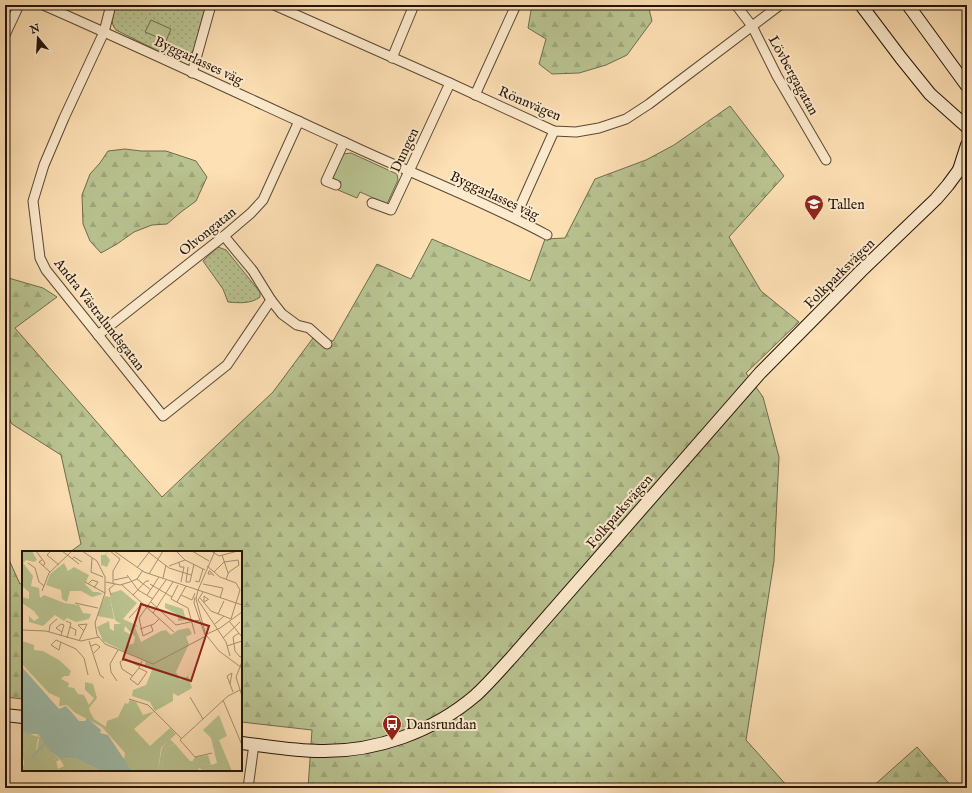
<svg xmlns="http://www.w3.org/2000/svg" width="972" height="793" font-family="'IM FELL English',serif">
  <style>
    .grass { fill: url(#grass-dots); stroke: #6e6c4d }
    .forest { fill: url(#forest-firs); stroke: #6e6c4d }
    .green { fill: #b9c391; stroke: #6e6c4d }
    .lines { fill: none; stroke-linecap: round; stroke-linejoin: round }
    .street-casing { stroke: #5a4734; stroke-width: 11 }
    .secondary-casing { stroke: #241409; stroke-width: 14 }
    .street { stroke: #feebce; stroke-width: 9 }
    .secondary { stroke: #feebce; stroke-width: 12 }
    .labels { text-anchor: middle; stroke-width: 4; stroke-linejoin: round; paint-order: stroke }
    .street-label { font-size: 14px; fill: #241409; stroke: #feebce }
    .poi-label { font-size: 14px; fill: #241409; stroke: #feebce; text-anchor: start }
    .inset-river { fill: none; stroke: #9fbdac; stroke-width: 2 }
    .inset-road { fill: none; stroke: #a68e70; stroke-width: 1 }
    .view { fill: #8f2418; fill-opacity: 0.15; stroke: #8f2418; stroke-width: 2 }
    .inset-edge { fill: none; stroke: #241409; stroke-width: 2 }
  </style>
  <defs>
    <pattern id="grass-dots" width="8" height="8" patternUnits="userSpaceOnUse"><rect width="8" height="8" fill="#b9c391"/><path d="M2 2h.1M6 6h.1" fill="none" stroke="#9fa77c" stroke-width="1.8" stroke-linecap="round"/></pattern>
    <pattern id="forest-firs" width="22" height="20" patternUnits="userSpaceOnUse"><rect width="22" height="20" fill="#b9c391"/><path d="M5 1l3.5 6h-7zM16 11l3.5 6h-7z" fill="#9fa77c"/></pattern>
  </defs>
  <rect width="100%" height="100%" fill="#fde0b4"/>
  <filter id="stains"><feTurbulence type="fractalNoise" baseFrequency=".005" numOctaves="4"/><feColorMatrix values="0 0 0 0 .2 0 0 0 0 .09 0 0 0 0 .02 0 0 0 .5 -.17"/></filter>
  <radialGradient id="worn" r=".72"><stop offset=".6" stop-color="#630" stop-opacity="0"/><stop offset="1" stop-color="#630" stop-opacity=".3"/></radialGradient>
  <g class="grass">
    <path d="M116,5H206L194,49C190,55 185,59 178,61L116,30C109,22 113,14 116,5Z"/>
    <path d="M218,247L226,250L260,292V297C251,304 239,303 228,302L223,289L203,261Z"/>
  </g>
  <g class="forest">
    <path d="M532,5H648L652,21L627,55L606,65L579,73L552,74L539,64L546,39L528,28Z"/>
    <path d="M730,106L784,176L729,237L761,291L799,322L746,373L763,397L779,457L774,561L746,740L789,788H308L312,730L241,722V552H70L81,544L61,455L12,424L5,412V277L43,288L57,297L15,328L162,497L273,392L313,338L333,341L377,264L411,279L432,239L530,281L545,239L565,238L595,179L646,160L674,145Z"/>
    <path d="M125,149L141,151H166L196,161L207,177L196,201L181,212L167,224L152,225L134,232L117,244L101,253L90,241L83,224L82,195L90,174L100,163L108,151Z"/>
    <path d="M5,551L20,584L23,583V699L5,697Z"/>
    <path d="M917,747L953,788H871Z"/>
  </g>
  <g class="green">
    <path d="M151,20L171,29L166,41L145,32Z"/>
    <path d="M351,153L397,174L398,180L387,204L360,192L357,198L338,190L341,182L333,178L343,154Z"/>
  </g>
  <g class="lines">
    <g class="street-casing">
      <g id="street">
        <path d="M43,5C148,51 252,100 357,148C420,177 486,202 547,235"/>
        <path d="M111,5L104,32L64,118L44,165L33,201L40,258L46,270L163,416L227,365L271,300L253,271L224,236"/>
        <path d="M274,5L450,83L554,131L576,132L599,128L626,119L649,104L780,5"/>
        <path d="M736,5L752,26L777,76L826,160"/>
        <path d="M5,35L19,5"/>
        <path d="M392,58L414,5"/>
        <path d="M192,73L211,5"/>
        <path d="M475,95L516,5"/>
        <path d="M336,185L326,181L344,142"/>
        <path d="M372,203L391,210L450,83"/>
        <path d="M515,218L554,131"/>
        <path d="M271,300L282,314L297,325L309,328L327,344"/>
        <path d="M98,335L224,236L251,213L263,200L299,121"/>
        <path d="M248,788L254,744"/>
      </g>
    </g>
    <g class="secondary-casing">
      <g id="secondary">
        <path d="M861,5L901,58L930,94L967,127"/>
        <path d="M908,5L967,86"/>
        <path d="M959,170L967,145"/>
        <path d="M5,715L23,717"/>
        <path d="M241,743C267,746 294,751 320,751C376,752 433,732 476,695C489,683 500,670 512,657L760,373L861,271L936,199L948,185L959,170L967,163"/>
      </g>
    </g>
    <use href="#street" class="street"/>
    <use href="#secondary" class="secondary"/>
  </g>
  <defs>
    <g id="school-pin" transform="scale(1)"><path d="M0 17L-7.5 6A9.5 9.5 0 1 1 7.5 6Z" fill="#8f2418" stroke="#feebce"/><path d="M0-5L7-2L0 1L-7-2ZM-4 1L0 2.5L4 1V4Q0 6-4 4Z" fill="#fff"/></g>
    <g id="bus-pin" transform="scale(1)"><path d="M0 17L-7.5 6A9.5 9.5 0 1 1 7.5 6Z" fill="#8f2418" stroke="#feebce"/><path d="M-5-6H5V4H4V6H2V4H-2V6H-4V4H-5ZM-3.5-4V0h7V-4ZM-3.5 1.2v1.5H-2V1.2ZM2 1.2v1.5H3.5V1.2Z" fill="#fff"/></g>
  </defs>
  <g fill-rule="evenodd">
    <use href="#school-pin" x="814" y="204"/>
    <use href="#bus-pin" x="392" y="724"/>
  </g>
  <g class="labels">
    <g class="street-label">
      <text transform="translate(199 60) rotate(25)" y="5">Byggarlasses väg</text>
      <text transform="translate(794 75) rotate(61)" y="5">Lövbergagatan</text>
      <text transform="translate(530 103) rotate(23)" y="5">Rönnvägen</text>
      <text transform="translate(404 150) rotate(-65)" y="5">Dungen</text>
      <text transform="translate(495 195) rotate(25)" y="5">Byggarlasses väg</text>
      <text transform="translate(207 231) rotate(-39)" y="5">Olvongatan</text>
      <text transform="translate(839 273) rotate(-45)" y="5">Folkparksvägen</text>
      <text transform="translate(100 314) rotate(52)" y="5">Andra Västralundsgatan</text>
      <text transform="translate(619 511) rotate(-49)" y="5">Folkparksvägen</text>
    </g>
    <g class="poi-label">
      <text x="828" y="209">Tallen</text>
      <text x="406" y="729">Dansrundan</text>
    </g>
  </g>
  <g transform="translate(22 551)">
    <rect width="220" height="220" fill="#fde0b4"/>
    <path d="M0,180L16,186L14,199L10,195H6L2,201L0,199ZM148,188L153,193L144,197L139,216L141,220H136L140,197Z" fill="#b9c391"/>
    <path d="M0,0H10L15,9L12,11L4,9L1,12L11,25L9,35L17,37L18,47L22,44L42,52L57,54L61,62L69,63L67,68L54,71L45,67L42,70L33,64L21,75L7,71V65L12,70L17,67L12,60L0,52V46L7,48V41L0,35ZM42,12L46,20L52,16L67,24L63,33L71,41H76L81,43L70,46L59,40H48L45,51L40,48L39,39L24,34L28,23ZM99,39L115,52L101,68L116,75L113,76L119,91L139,80L144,79L149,84L156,79L167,77L170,83L164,86L167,93L154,121L158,129L166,125L170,137L156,145L151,142V150L133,160L128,151L110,145L111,139L124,134L130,119L122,115L124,111L81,90L75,76L87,70L88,78L92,80V73H99L93,69L88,46L89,42ZM103,75L113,86L112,92L107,94L108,83L102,80ZM143,52L161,58L164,69L156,70V64L143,57ZM0,90L12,94V99L21,100L37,109L49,120L47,125H42L39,128L47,132L46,136L52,137L56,143L62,144L67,154L72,147L63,139V131L71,133L75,147L67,157L68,161L72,168L84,176L85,170L96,166L103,152L106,153L108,149L114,151L121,164L133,160L112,178L128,195L148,177L154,183L139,197L136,220H110L102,209L103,202L80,176L52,161L45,154L37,155L38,147L27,142L0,113ZM197,164L205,185L197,189L210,220H182L177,217L176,220H141L139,216L144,197L153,193L168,210L189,214L195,212L189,187L181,179ZM14,183L21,189V195L28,206L34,209L36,218L42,215L38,208L53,207L79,220H0L2,212L0,199L2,201L6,195H10L15,199L17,188Z" fill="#b9c391" fill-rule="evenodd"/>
    <path d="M21,189L29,201L38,209L32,211L34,209L28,206L21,195Z" fill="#b9c391"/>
    <path d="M86,0L84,4L88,9L85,16L79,14V4H83ZM83,45L88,46L92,68L75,65ZM186,204L189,214L170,211L173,206Z" fill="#b9c391"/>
    <path d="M0,116L37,158L44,155L57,170H63L65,167L79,179L78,182L86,184L110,220H79L53,207L38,208L29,201L16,183H7L0,180Z" fill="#9fbdac"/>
    <path class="inset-river" d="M10,207L23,192"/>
    <path class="inset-road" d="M14,0L23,12L21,15M40,0L57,13M60,0L75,10L83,26V42L73,72L75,84L83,93L131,113L184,85M88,0L98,8L91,20V32M92,0L122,21L176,39M125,0L147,17L169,24M154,0L163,9L183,19M170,0L187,10M189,0L197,5L216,0M193,0L176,39L220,54M28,1L25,4L37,14M200,4L206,22M70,7L69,21L81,26M50,8L52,6L60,11M20,9L17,11L28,21M6,12L13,17L17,31L22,35M157,12L158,16H162L159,31M147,15L163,9M185,15L198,26L214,32L218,39L209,68M166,16L164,31H168L172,13M115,17L128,0M192,21L202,11L216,9L217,14L207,21L204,28M127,23L141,0M190,23H186L187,20H188L192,25M105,24L116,39L131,48M141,27L144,14M115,28L129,39M92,29L106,26M173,30L177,31L181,18M63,31L83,42M84,31L98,34L108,31L115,28L121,19M66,33L70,29L76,31L72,37M128,33L150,46M181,33L201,37L198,47M100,34L152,81M156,34L149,48L166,57L173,83M176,39L174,48L184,85L185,83M20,40L27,22L50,0M181,41L176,49L204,91L208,105M89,44L87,38L93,33M111,44L124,30H127M125,44L137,26M159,44L170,49L173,42M173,46L172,52L183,84M178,47L189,60L209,68M186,48L182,45V51L187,48M129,51L154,74L178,69M155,51L164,35M53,52L76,57M131,62L151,31M196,63L202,50M107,67L120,53M44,70L49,72L45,87M207,70L220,86M193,73L202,65M129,74L131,80L121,85L117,67L144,29M48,76L54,79L53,85M118,78L132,73L137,68M0,79L24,80L59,90L77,86M27,81L28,74L35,68M217,82L211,86L213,100L218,106L220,105M185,83L198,77L220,61M39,85V84L42,74L39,73L34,77L40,81M185,85L197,100L220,117M201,87L218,71M57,90L65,73L56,74L62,80M67,90L78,124L82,127M39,91L37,99L29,94L34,89L54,98L62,107L66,124M69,95L74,93L78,96L72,102M205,95L220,90M220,111L214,126L220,145M117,117L108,128L116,134L125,121L117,117L120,110M111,125L100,118L98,111L103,108L117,115M95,130L89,121L88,113L96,99M208,133L205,125L210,122L208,133L211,141M168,146L181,168M107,148L126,154L160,188M201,149L220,194M190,202L173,206L158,189L206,145L218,139"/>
    <path class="view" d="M119,53L187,75L169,130L101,108Z"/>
    <rect width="220" height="220" class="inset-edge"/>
  </g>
  <rect width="972" height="793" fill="none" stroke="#fde0b4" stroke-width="20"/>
  <rect x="6" y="6" width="960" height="781" fill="none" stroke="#241409" stroke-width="2"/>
  <rect x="10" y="10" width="952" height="773" fill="none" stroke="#241409"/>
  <g transform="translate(38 38) rotate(342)" stroke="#feebce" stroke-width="3" paint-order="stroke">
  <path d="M0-3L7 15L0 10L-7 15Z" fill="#241409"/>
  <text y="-6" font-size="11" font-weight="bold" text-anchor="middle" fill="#241409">N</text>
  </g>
  <rect width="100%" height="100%" filter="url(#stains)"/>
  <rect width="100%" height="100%" fill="url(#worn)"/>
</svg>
